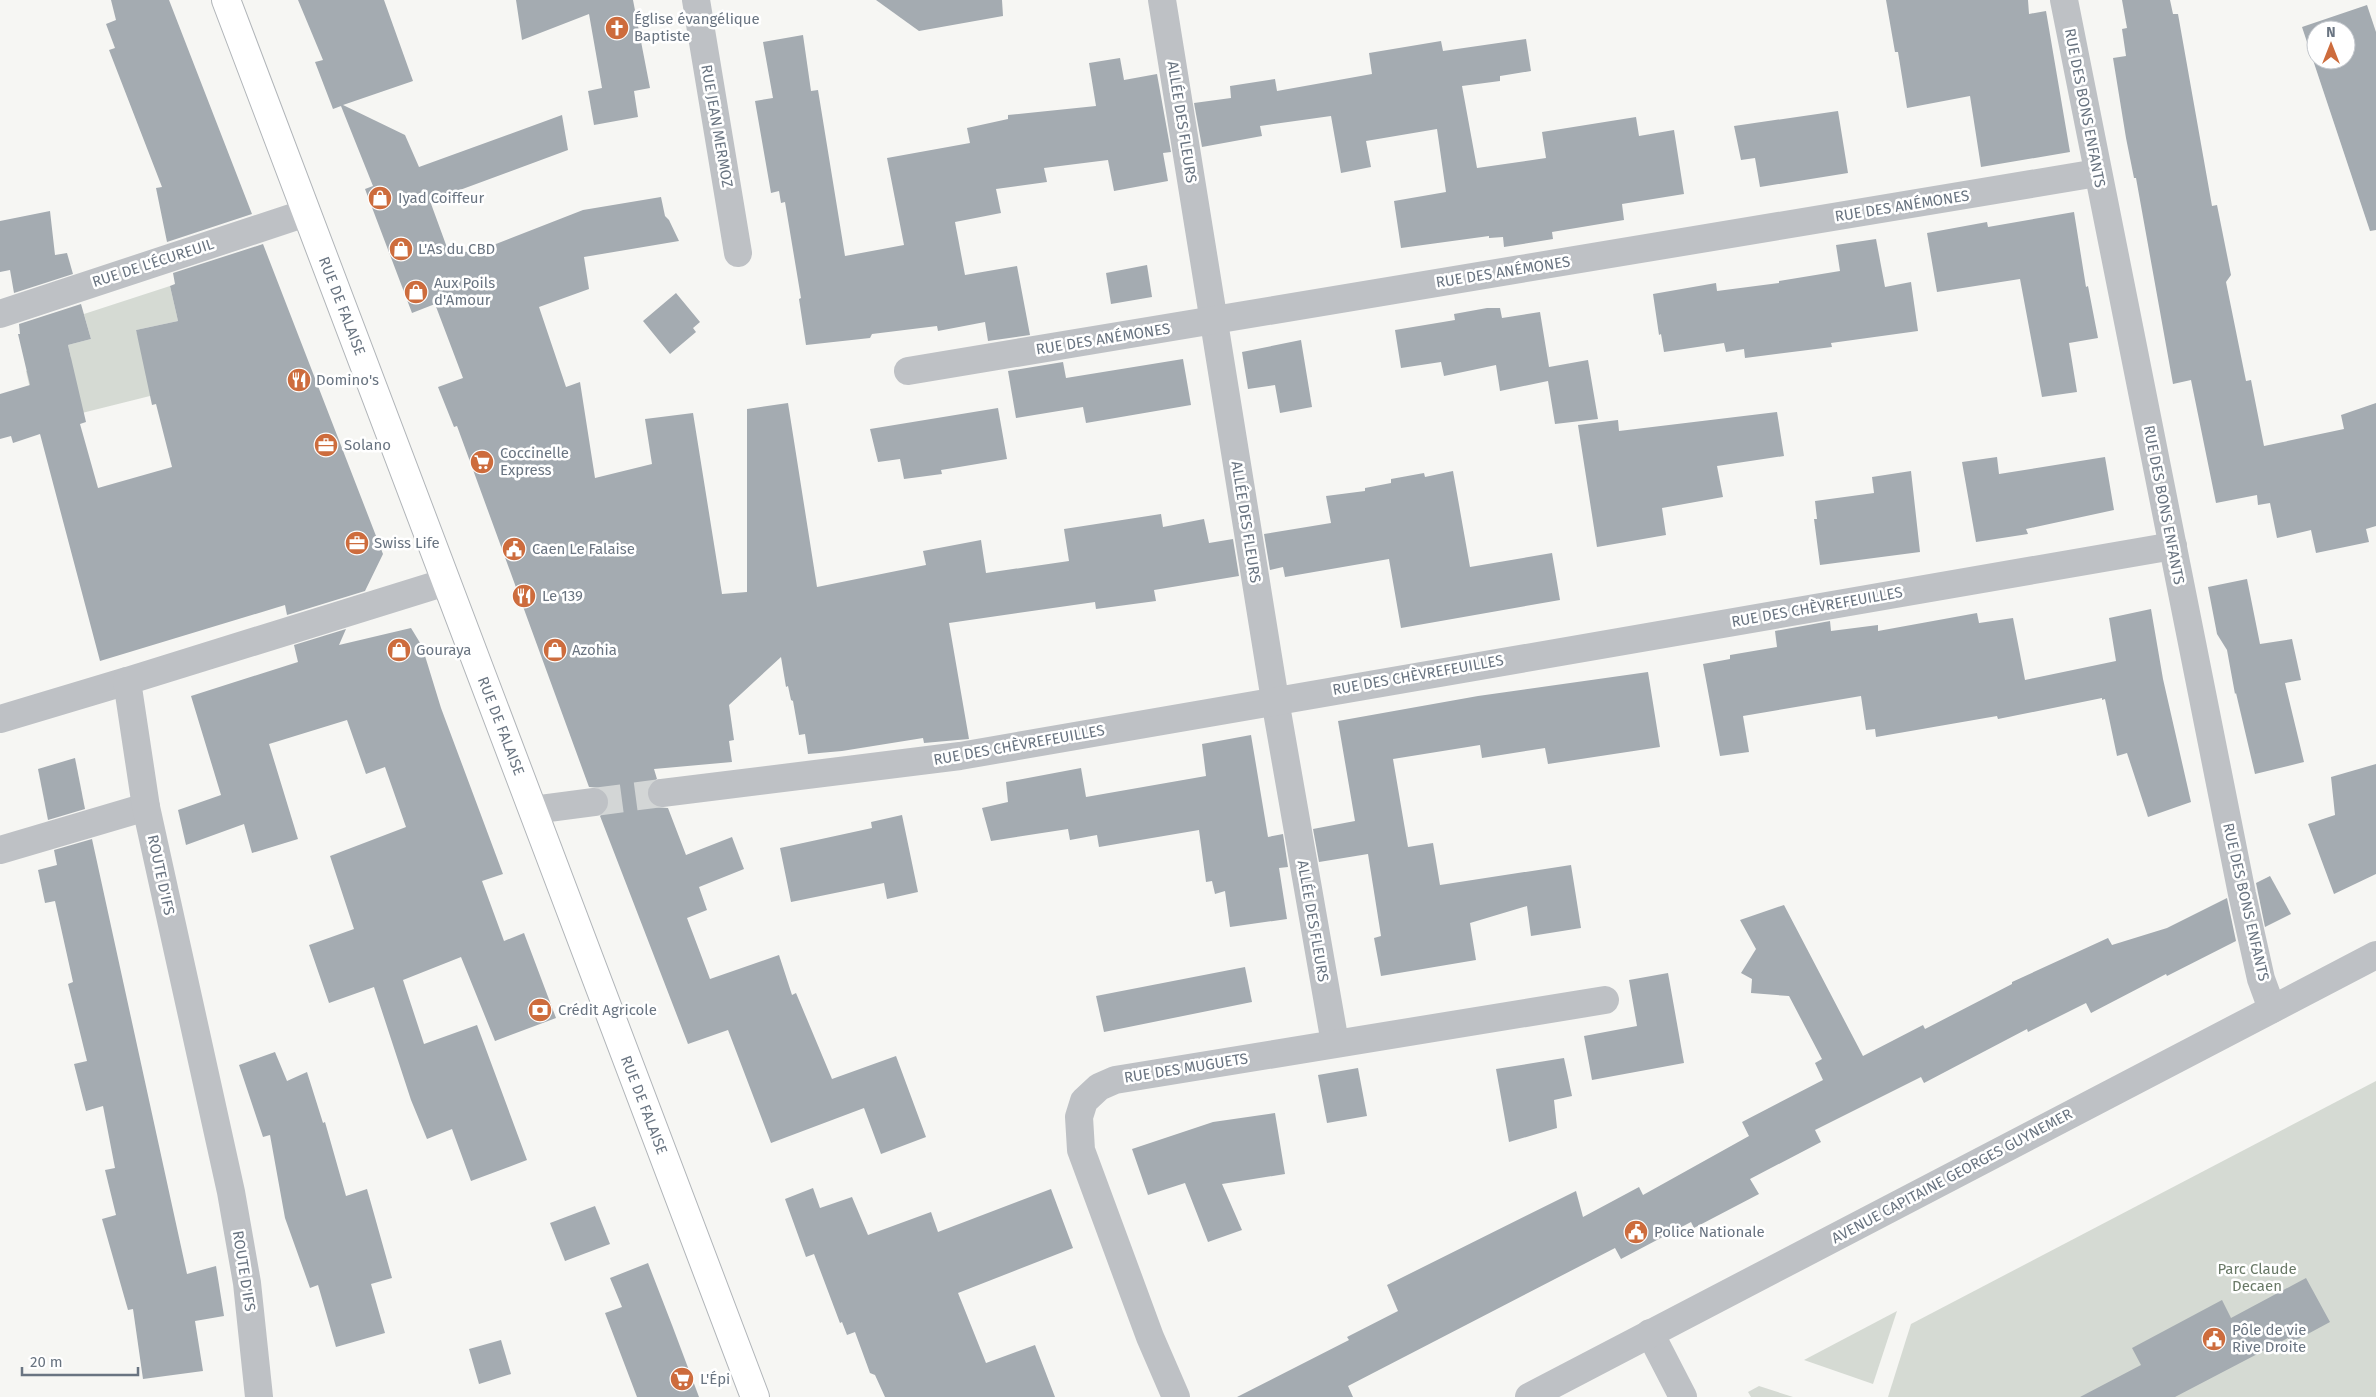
<svg xmlns="http://www.w3.org/2000/svg" width="2376" height="1397" font-family="'Fira Sans',sans-serif">
  <style>
    .green { fill: #d5dad3 }
    .building { fill: #a4abb1; fill-rule: evenodd }
    .lines { fill: none; stroke-linecap: round; stroke-linejoin: round }
    .minor-tunnel { stroke: #d3d6d6; stroke-width: 28; stroke-dasharray: 28 14; stroke-linecap: butt }
    .secondary-casing { stroke: #b1b5b9; stroke-width: 30 }
    .minor { stroke: #bec1c5; stroke-width: 28 }
    .tertiary { stroke: #bec1c5; stroke-width: 28 }
    .secondary { stroke: #fff; stroke-width: 28 }
    .labels { text-anchor: middle; stroke-width: 5; stroke-linejoin: round; paint-order: stroke }
    .poi-label { font-size: 15px; fill: #697481; stroke: #fff; text-anchor: start }
    .street-label { font-size: 15px; fill: #697481; stroke: #fff }
    .park-label { font-size: 15px; fill: #697967; stroke: #fff }
  </style>
  <rect width="100%" height="100%" fill="#f6f6f3"/>
  <g class="green">
    <path d="M170,286L178,321L136,330L154,395L38,424L26,371L71,358L68,345L91,339L84,314Z"/>
    <path d="M2376,1081V1397H1888L1911,1324Z"/>
    <path d="M1897,1311L1873,1384L1804,1360Z"/>
    <path d="M1759,1386L1793,1397H1751L1748,1392Z"/>
  </g>
  <g class="building">
    <path d="M111,0H169L252,214L167,242L156,188L162,187L109,50L115,48L106,24L116,20Z"/>
    <path d="M298,0H384L413,81L343,105L405,135L419,167L562,115L568,150L430,201L449,253L478,251L583,210L661,197L665,216L669,220L679,241L584,257L589,289L539,307L566,387L580,382L595,478L652,464L645,419L693,413L722,594L747,592V409L788,403L817,587L926,565L923,551L981,540L986,573L1069,561L1064,529L1161,514L1163,527L1204,519L1209,543L1233,539L1239,576L1154,590L1156,601L1096,609L1095,602L949,623L969,739L924,743L923,738L842,751L808,754L805,734L799,735L793,701L791,700L788,686L786,687L781,657L729,705L734,740L729,741L732,762L654,769L657,779L648,786L647,795L649,802L655,807L668,808L686,855L732,837L744,869L699,887L707,910L687,918L710,979L779,955L792,995L796,993L832,1079L896,1056L926,1137L881,1154L864,1108L771,1143L728,1030L688,1044L600,816L608,808L609,800L607,793L600,788L589,787L457,426L454,427L438,387L463,378L435,304L412,313L365,189L373,186L341,106L333,109L315,62L323,60Z"/>
    <path d="M516,0H633L650,88L634,91L638,117L594,125L588,91L602,88L589,14L522,40Z"/>
    <path d="M876,0H1002L1003,16L919,31Z"/>
    <path d="M1886,0H2028L2029,14L2046,11L2070,152L1981,167L1970,96L1907,108L1898,52H1895Z"/>
    <path d="M2122,0H2170L2173,14H2178L2212,206L2217,205L2231,275L2226,282L2246,381L2251,380L2264,446L2344,429L2341,415L2376,403V526L2366,529L2369,542L2316,553L2311,530L2277,538L2270,503L2258,505L2257,495L2216,503L2191,380L2173,384L2136,178H2134L2126,138L2113,58L2126,56L2122,29L2127,28Z"/>
    <path d="M2367,5L2376,32V230L2370,231L2302,27ZM2316,30H2346V60H2316Z"/>
    <path d="M803,35L811,91L818,90L845,256L904,245L887,158L970,143L967,128L1008,119V115L1096,106L1089,63L1120,58L1124,80L1157,74L1171,152L1163,153L1168,181L1114,191L1108,160L1044,168L1047,182L996,189L1001,213L955,222L965,275L1017,266L1030,335L988,341L985,322L938,331L937,326L872,334L870,338L806,345L799,299L801,298L785,202L781,203L779,191L771,193L755,101L773,98L763,42Z"/>
    <path d="M1526,39L1531,71L1500,76V81L1462,86L1477,168L1546,158L1542,132L1636,117L1639,136L1674,130L1684,194L1622,204L1624,220L1552,232L1553,239L1504,247L1503,237L1489,238V236L1401,248L1394,201L1446,192L1437,129L1366,141L1371,167L1341,173L1331,116L1260,126L1262,136L1202,147L1194,103L1231,98L1230,86L1275,79L1277,91L1372,74L1369,53L1441,41L1443,51Z"/>
    <path d="M1838,111L1848,173L1760,187L1755,158L1741,160L1734,126Z"/>
    <path d="M50,211L55,255L67,253L73,274L14,293L10,270L0,272V221Z"/>
    <path d="M2074,212L2086,287L2088,286L2098,338L2069,343L2077,392L2042,397L2020,279L1937,292L1927,233L1987,222L1988,227Z"/>
    <path d="M1876,239L1885,287L1911,282L1918,331L1831,343L1832,347L1745,358L1744,349L1726,352L1724,343L1664,352L1661,334L1659,335L1653,294L1716,283L1717,291L1779,283V281L1840,271L1836,245Z"/>
    <path d="M263,244L383,554L365,591L287,615L285,605L100,661L40,434L13,443L11,436L0,439V394L30,385L18,334H20L19,324L81,304L91,339L68,345L86,422L80,424L98,488L172,467L156,404L152,405L136,330L178,321L170,286L175,284L173,273Z"/>
    <path d="M1147,265L1152,297L1111,304L1106,273Z"/>
    <path d="M676,293L700,322L693,328L696,332L670,354L643,321Z"/>
    <path d="M1487,308H1500L1502,318L1540,312L1549,367L1588,360L1598,419L1555,424L1548,381L1500,391L1496,365L1444,376L1441,362L1401,368L1395,330L1455,320L1454,314Z"/>
    <path d="M1301,340L1312,407L1280,413L1275,385L1248,389L1242,352Z"/>
    <path d="M1183,359L1191,405L1086,423L1083,407L1016,418L1008,371L1063,362L1066,378Z"/>
    <path d="M998,408L1007,459L941,470L942,474L904,479L900,459L878,462L870,429Z"/>
    <path d="M1777,412L1784,456L1717,466L1723,497L1662,508L1666,535L1597,547L1578,425L1618,420L1619,431Z"/>
    <path d="M1997,457L1999,474L2105,457L2114,510L2026,529L2028,534L1976,542L1962,462Z"/>
    <path d="M1453,471L1470,567L1552,553L1560,600L1401,628L1389,559L1285,577L1283,567L1270,570L1264,534L1331,523L1326,496L1365,491V488L1391,483V479L1424,473L1425,477Z"/>
    <path d="M1911,471L1920,552L1820,565L1814,519H1817L1815,501L1874,493L1872,477Z"/>
    <path d="M2247,579L2260,644L2292,639L2301,680L2285,683L2304,762L2255,774L2236,693L2235,694L2227,650L2217,634L2208,587Z"/>
    <path d="M2151,609L2163,679L2191,802L2148,817L2127,753L2117,756L2105,699L2102,700V698L1998,719L1997,716L1876,737L1875,729L1866,730L1861,696L1743,716L1749,752L1720,756L1703,664L1730,659V655L1777,647L1775,631L1830,621L1831,631L1878,625V631L1977,613L1979,623L2013,618L2025,680L2116,661L2109,618Z"/>
    <path d="M411,628L422,646L441,708L503,874L482,881L504,941L524,933L556,1018L495,1041L461,957L403,980L424,1044L477,1025L527,1160L471,1181L452,1129L427,1139L411,1100L374,987L329,1003L309,945L354,929L330,856L406,827L385,767L366,774L347,720L269,744L298,839L252,853L244,824L186,845L178,810L221,795L191,696L298,662L294,645L346,629L339,645Z"/>
    <path d="M1648,672L1660,747L1548,764L1545,748L1482,758L1480,745L1393,759L1408,847L1433,843L1440,885L1571,865L1581,928L1531,936L1527,906L1470,923L1476,960L1381,976L1374,938L1381,936L1368,854L1319,862L1313,829L1355,821L1338,721L1478,696Z"/>
    <path d="M1251,735L1268,837L1283,834L1288,867L1279,868L1287,919L1230,927L1225,891L1215,894L1212,881L1206,882L1199,830L1099,847L1097,835L1070,840L1068,829L991,841L982,808L1008,802L1006,782L1081,768L1086,797L1206,776L1202,744Z"/>
    <path d="M75,758L85,809L48,820L38,769Z"/>
    <path d="M2376,764V874L2334,894L2308,824L2335,815L2331,777Z"/>
    <path d="M902,815L918,892L887,899L884,883L791,902L780,848L872,828L871,822Z"/>
    <path d="M92,839L187,1274L216,1266L224,1316L195,1321L203,1371L143,1379L133,1309L128,1310L102,1219L116,1215L105,1170L115,1168L103,1106L86,1111L74,1064L87,1061L68,984L73,982L55,901L45,903L38,870L57,865L54,850Z"/>
    <path d="M2270,876L2291,914L2265,927L2256,883Z"/>
    <path d="M2227,898L2236,941L2167,976L2166,974L2091,1013L2086,1003L2028,1032L2027,1029L1924,1083L1921,1077L1815,1130L1821,1142L1750,1179L1759,1194L1694,1228L1691,1222L1621,1259L1615,1248L1348,1386L1353,1397H1237L1349,1340L1347,1337L1398,1311L1387,1285L1576,1191L1583,1217L1639,1187L1643,1195L1749,1136L1742,1122L1823,1080L1815,1063L1822,1059L1789,996L1751,993L1752,979L1741,973L1756,949L1740,920L1784,905L1863,1056L1923,1025L1925,1029L2012,984V982L2108,938L2112,945L2167,928Z"/>
    <path d="M1245,967L1252,1002L1104,1032L1096,996Z"/>
    <path d="M1668,973L1684,1063L1592,1080L1584,1036L1637,1026L1629,980Z"/>
    <path d="M275,1052L287,1081L307,1072L323,1123L325,1122L346,1196L367,1189L392,1278L371,1284L385,1333L336,1347L318,1285L310,1288L285,1218L270,1135L263,1137L239,1065Z"/>
    <path d="M1564,1058L1572,1096L1554,1100L1557,1128L1509,1142L1496,1069Z"/>
    <path d="M1358,1068L1367,1116L1327,1123L1318,1075Z"/>
    <path d="M1275,1113L1285,1174L1222,1184L1242,1230L1208,1242L1185,1183L1148,1195L1132,1149L1213,1122Z"/>
    <path d="M813,1188L820,1208L852,1197L868,1235L931,1212L938,1232L1051,1189L1073,1248L958,1293L986,1363L1035,1345L1055,1397H885L875,1375L870,1373L855,1332L847,1335L842,1322L840,1323L814,1254L806,1257L785,1199Z"/>
    <path d="M595,1206L610,1244L565,1261L550,1223Z"/>
    <path d="M648,1263L672,1325L699,1397H637L605,1313L622,1307L610,1278Z"/>
    <path d="M2306,1278L2330,1322L2291,1343L2288,1338L2175,1397H2080L2141,1365L2132,1348L2222,1300L2231,1318Z"/>
    <path d="M501,1340L511,1374L479,1384L469,1349Z"/>
  </g>
  <g class="lines">
    <path class="minor-tunnel" d="M594,802L662,793"/>
    <g class="secondary-casing">
      <path id="secondary" d="M226,0L755,1397"/>
    </g>
    <g class="minor">
      <path d="M696,0L738,253"/>
      <path d="M1162,0L1275,700L1335,1043"/>
      <path d="M2064,0L2242,894L2261,979L2272,1009"/>
      <path d="M0,314L306,213"/>
      <path d="M908,371L2097,173"/>
      <path d="M0,719L127,681"/>
      <path d="M662,793L960,756L2173,546"/>
      <path d="M533,810L594,802"/>
      <path d="M0,850L146,807"/>
      <path d="M1176,1397L1150,1337L1081,1150L1079,1117L1084,1101L1099,1087L1115,1080L1605,1000"/>
    </g>
    <g class="tertiary">
      <path d="M1650,1333L1683,1397"/>
      <path d="M259,1397L247,1283L231,1192L146,807L127,681L446,582"/>
      <path d="M1529,1397L2376,955"/>
    </g>
    <use href="#secondary" class="secondary"/>
  </g>
  <defs>
    <g id="church-disc" transform="scale(1.25)"><circle r="9.5" fill="#cd6c3d" stroke="#fff"/><path d="M-1.2-6h2.4v3.5h3.3v2.4h-3.3V6h-2.4V-.1h-3.3v-2.4h3.3Z" fill="#fff"/></g>
    <g id="shop-disc" transform="scale(1.25)"><circle r="9.5" fill="#cd6c3d" stroke="#fff"/><path d="M-5-2.5h2.3a2.7 3.5 0 0 1 5.4 0H5L5.5 6h-11ZM-1.5-2.5h3a1.5 2.3 0 0 0-3 0Z" fill="#fff"/></g>
    <g id="restaurant-disc" transform="scale(1.25)"><circle r="9.5" fill="#cd6c3d" stroke="#fff"/><path d="M-5-6h1v4h1v-4h1v4h1v-4h1v5L-1.5 .5V6h-2V.5L-5-1ZM5-6V6H3V1.5H1.5Q1.5-4 5-6Z" fill="#fff"/></g>
    <g id="office-disc" transform="scale(1.25)"><circle r="9.5" fill="#cd6c3d" stroke="#fff"/><path d="M-6-3h4V-5.5h4V-3h4V5H-6ZM-1-4.5V-3h2v-1.5ZM-6 0V1H6V0Z" fill="#fff"/></g>
    <g id="supermarket-disc" transform="scale(1.25)"><circle r="9.5" fill="#cd6c3d" stroke="#fff"/><path d="M-6-5.5h2.5l.6 2H6L4.5 2H-2.5L-4.4-4H-6ZM-1.5 3.2a1.3 1.3 0 1 0 .1 0ZM3 3.2a1.3 1.3 0 1 0 .1 0Z" fill="#fff"/></g>
    <g id="civic-disc" transform="scale(1.25)"><circle r="9.5" fill="#cd6c3d" stroke="#fff"/><path d="M-.6-6.5H3V-4.5H.6V-3L4-1V1h2V6H-6V1h2V-1L-.6-3ZM-1.2 2.5V6h2.4V2.5Z" fill="#fff"/></g>
    <g id="bank-disc" transform="scale(1.25)"><circle r="9.5" fill="#cd6c3d" stroke="#fff"/><path d="M-6-4H6V4H-6ZM0-2.3a2.3 2.3 0 1 0 0 4.6a2.3 2.3 0 1 0 0-4.6Z" fill="#fff"/></g>
  </defs>
  <g fill-rule="evenodd">
    <use href="#church-disc" x="617" y="28"/>
    <use href="#shop-disc" x="380" y="198"/>
    <use href="#shop-disc" x="401" y="249"/>
    <use href="#shop-disc" x="416" y="292"/>
    <use href="#restaurant-disc" x="299" y="380"/>
    <use href="#office-disc" x="326" y="445"/>
    <use href="#supermarket-disc" x="482" y="462"/>
    <use href="#office-disc" x="357" y="543"/>
    <use href="#civic-disc" x="514" y="549"/>
    <use href="#restaurant-disc" x="524" y="596"/>
    <use href="#shop-disc" x="399" y="650"/>
    <use href="#shop-disc" x="555" y="650"/>
    <use href="#bank-disc" x="540" y="1010"/>
    <use href="#civic-disc" x="1636" y="1232"/>
    <use href="#civic-disc" x="2214" y="1339"/>
    <use href="#supermarket-disc" x="682" y="1379"/>
  </g>
  <g class="labels">
    <g class="poi-label">
      <text x="634" y="24">Église évangélique<tspan x="634" dy="17">Baptiste</tspan></text>
      <text x="398" y="203">Iyad Coiffeur</text>
      <text x="418" y="254">L'As du CBD</text>
      <text x="434" y="288">Aux Poils<tspan x="434" dy="17">d'Amour</tspan></text>
      <text x="316" y="385">Domino's</text>
      <text x="344" y="450">Solano</text>
      <text x="500" y="458">Coccinelle<tspan x="500" dy="17">Express</tspan></text>
      <text x="374" y="548">Swiss Life</text>
      <text x="532" y="554">Caen Le Falaise</text>
      <text x="542" y="601">Le 139</text>
      <text x="416" y="655">Gouraya</text>
      <text x="572" y="655">Azohia</text>
      <text x="558" y="1015">Crédit Agricole</text>
      <text x="1654" y="1237">Police Nationale</text>
      <text x="2232" y="1335">Pôle de vie<tspan x="2232" dy="17">Rive Droite</tspan></text>
      <text x="700" y="1384">L'Épi</text>
    </g>
    <g class="street-label">
      <text transform="translate(2085 108) rotate(79)" y="5">RUE DES BONS ENFANTS</text>
      <text transform="translate(1182 122) rotate(81)" y="5">ALLÉE DES FLEURS</text>
      <text transform="translate(717 126) rotate(80)" y="5">RUE JEAN MERMOZ</text>
      <text transform="translate(1902 206) rotate(-9)" y="5">RUE DES ANÉMONES</text>
      <text transform="translate(153 263) rotate(-18)" y="5">RUE DE L'ÉCUREUIL</text>
      <text transform="translate(1503 272) rotate(-9)" y="5">RUE DES ANÉMONES</text>
      <text transform="translate(342 306) rotate(69)" y="5">RUE DE FALAISE</text>
      <text transform="translate(1103 339) rotate(-9)" y="5">RUE DES ANÉMONES</text>
      <text transform="translate(2164 505) rotate(79)" y="5">RUE DES BONS ENFANTS</text>
      <text transform="translate(1246 522) rotate(81)" y="5">ALLÉE DES FLEURS</text>
      <text transform="translate(1817 607) rotate(-10)" y="5">RUE DES CHÈVREFEUILLES</text>
      <text transform="translate(1418 675) rotate(-10)" y="5">RUE DES CHÈVREFEUILLES</text>
      <text transform="translate(501 726) rotate(69)" y="5">RUE DE FALAISE</text>
      <text transform="translate(1019 745) rotate(-10)" y="5">RUE DES CHÈVREFEUILLES</text>
      <text transform="translate(161 875) rotate(78)" y="5">ROUTE D'IFS</text>
      <text transform="translate(2246 902) rotate(77)" y="5">RUE DES BONS ENFANTS</text>
      <text transform="translate(1313 921) rotate(80)" y="5">ALLÉE DES FLEURS</text>
      <text transform="translate(1186 1068) rotate(-9)" y="5">RUE DES MUGUETS</text>
      <text transform="translate(644 1105) rotate(69)" y="5">RUE DE FALAISE</text>
      <text transform="translate(1952 1176) rotate(-28)" y="5">AVENUE CAPITAINE GEORGES GUYNEMER</text>
      <text transform="translate(244 1271) rotate(81)" y="5">ROUTE D'IFS</text>
    </g>
    <g class="park-label">
      <text x="2257" y="1274">Parc Claude<tspan x="2257" dy="17">Decaen</tspan></text>
    </g>
  </g>
  <g transform="translate(2331 45)"><circle r="24" fill="#ffffff" stroke="#c3c7cd"/>
  <path d="M0-4L9 19L0 12L-9 19Z" fill="#cd6c3d"/>
  <text y="-8" font-size="14" font-weight="bold" text-anchor="middle" fill="#697481">N</text>
  </g>
  <path d="M22 1367v8h116v-8" fill="none" stroke="#697481" stroke-width="2.5"/>
  <text x="30" y="1367" font-size="15" fill="#697481" stroke="#ffffff" stroke-width="4" paint-order="stroke">20 m</text>
</svg>
